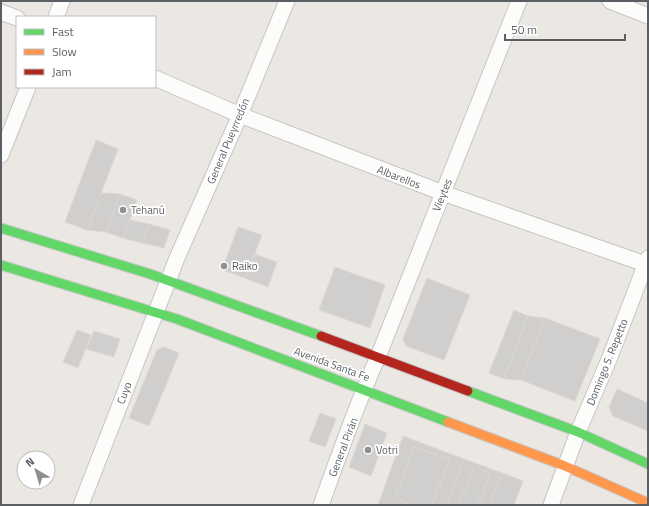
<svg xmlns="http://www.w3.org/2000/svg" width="649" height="506" font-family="'Titillium Web',sans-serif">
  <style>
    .building { fill: #d1cfcd; stroke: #dad7d4 }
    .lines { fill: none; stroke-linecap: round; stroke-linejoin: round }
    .street-casing { stroke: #c6c5c5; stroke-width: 17 }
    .fast-casing { stroke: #c7c7c7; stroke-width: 11 }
    .slow-casing { stroke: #c7c7c7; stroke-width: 11 }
    .jam-casing { stroke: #c7c7c7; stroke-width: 11 }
    .street { stroke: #fcfcfb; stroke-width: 15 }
    .fast { stroke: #63d668; stroke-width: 9 }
    .slow { stroke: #ff974d; stroke-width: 9 }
    .jam { stroke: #b3261e; stroke-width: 9 }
    .poi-dot { fill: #8d8f90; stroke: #fff; stroke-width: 1.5 }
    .labels { text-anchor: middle; stroke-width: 3.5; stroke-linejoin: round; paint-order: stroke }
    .street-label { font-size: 11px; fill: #5a5f63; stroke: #fff }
    .poi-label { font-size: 11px; fill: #5a5f63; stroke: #fff; text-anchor: start }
  </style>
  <rect width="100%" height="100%" fill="#ebe8e4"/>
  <g class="building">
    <path d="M96,140L118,149L87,230L65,222Z"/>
    <path d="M101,193L120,194L106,232L87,230Z"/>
    <path d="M120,194L137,200L123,238L106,232Z"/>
    <path d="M129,220L149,224L143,243L123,238Z"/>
    <path d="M149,224L170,230L164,248L143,243Z"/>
    <path d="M238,227L262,235L245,278L222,270Z"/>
    <path d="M255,254L277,262L268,287L245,278Z"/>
    <path d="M335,267L385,285L370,328L319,310Z"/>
    <path d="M427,278L470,295L444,360L406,346L403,339Z"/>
    <path d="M514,310L528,316L504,379L489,373Z"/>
    <path d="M528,316L545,318L521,380L504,379Z"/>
    <path d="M545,318L600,339L575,401L521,380Z"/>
    <path d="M77,330L91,335L78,368L63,362Z"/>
    <path d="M94,331L120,339L114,357L86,349Z"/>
    <path d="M163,347L179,353L149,426L129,418L157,350Z"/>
    <path d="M617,389L648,403V431L613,416L609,407Z"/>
    <path d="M320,413L336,419L325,447L309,441Z"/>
    <path d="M365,424L387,433L371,476L349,467Z"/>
    <path d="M403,436L464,459L447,505H432L449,460L414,447L395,498L413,505H378Z"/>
    <path d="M414,447L449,460L432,505H413L395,498Z"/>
    <path d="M464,459L502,473L489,505H478L490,473L474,467L459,505H447Z"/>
    <path d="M474,467L490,473L478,505H459Z"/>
    <path d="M502,473L523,481L514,505H489Z"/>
  </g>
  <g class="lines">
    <g class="street-casing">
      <g id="street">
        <path d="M610,1L648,16"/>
        <path d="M1,12L17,18"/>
        <path d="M56,17L62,1"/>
        <path d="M155,78L240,115L443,193L648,265"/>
        <path d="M1,155L28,87"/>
        <path d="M81,505L177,258L240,115L287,1"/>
        <path d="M321,505C339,456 356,405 378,357L519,1"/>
        <path d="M551,505L578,432L610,357L648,258"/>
      </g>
    </g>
    <g class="fast-casing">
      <g id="fast">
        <path d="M1,228L150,274L321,336"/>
        <path d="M1,265L177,319L448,422"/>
        <path d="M468,391L578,432L648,464"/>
      </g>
    </g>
    <g class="slow-casing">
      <path id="slow" d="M448,422L565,466L648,503"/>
    </g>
    <g class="jam-casing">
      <path id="jam" d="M321,336L468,391"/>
    </g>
    <use href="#street" class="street"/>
    <use href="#fast" class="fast"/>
    <use href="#slow" class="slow"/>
    <use href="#jam" class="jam"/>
  </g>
  <g class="poi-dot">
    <circle cx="123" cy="210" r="4"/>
    <circle cx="224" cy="266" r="4"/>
    <circle cx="368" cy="450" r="4"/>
  </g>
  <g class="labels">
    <g class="street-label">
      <text transform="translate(228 141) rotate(-67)" y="4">General Pueyrredón</text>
      <text transform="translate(399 177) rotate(21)" y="4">Albarellos</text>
      <text transform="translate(442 195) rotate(-68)" y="4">Vieytes</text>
      <text transform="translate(607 362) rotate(-68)" y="4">Domingo S. Repetto</text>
      <text transform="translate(332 364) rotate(20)" y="4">Avenida Santa Fe</text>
      <text transform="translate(124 393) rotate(-69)" y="4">Cuyo</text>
      <text transform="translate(343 447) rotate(-69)" y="4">General Pirán</text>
    </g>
    <g class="poi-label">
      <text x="131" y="214">Tehanú</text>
      <text x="232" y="270">Raiko</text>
      <text x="376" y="454">Votri</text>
    </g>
  </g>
  <rect width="649" height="506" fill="none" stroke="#5a5f63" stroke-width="4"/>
  <rect x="16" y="16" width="140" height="72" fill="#ffffff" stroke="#bdbfc1"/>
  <rect x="24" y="29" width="20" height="6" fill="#63d668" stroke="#bdbfc1"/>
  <text x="52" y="36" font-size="12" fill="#5a5f63">Fast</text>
  <rect x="24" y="49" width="20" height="6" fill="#ff974d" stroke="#bdbfc1"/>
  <text x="52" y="56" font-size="12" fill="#5a5f63">Slow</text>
  <rect x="24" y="69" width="20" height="6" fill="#b3261e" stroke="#bdbfc1"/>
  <text x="52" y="76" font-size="12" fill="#5a5f63">Jam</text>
  <g transform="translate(36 470) rotate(322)"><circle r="19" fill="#ffffff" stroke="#bdbfc1"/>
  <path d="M0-3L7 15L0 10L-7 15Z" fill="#8d8f90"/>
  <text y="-6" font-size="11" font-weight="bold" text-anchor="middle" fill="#5a5f63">N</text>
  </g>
  <path d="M505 34v6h120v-6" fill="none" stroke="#5a5f63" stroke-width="2"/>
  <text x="511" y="34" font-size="12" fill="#5a5f63" stroke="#ffffff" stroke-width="3" paint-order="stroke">50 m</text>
</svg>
